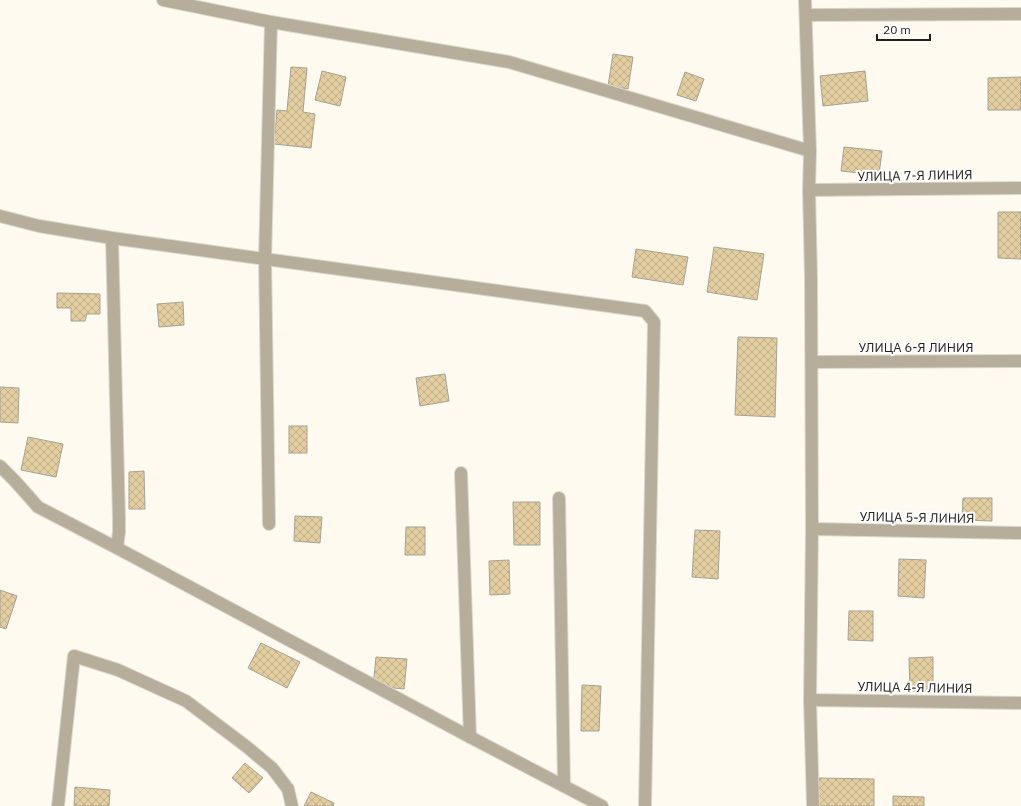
<svg xmlns="http://www.w3.org/2000/svg" width="1021" height="806" font-family="'IBM Plex Sans',sans-serif">
  <style>
    .building { fill: url(#building-cross-hatch); stroke: #a7a194 }
    .lines { fill: none; stroke-linecap: round; stroke-linejoin: round }
    .minor-casing { stroke: #dcd7cd; stroke-width: 14 }
    .minor { stroke: #b6ae9a; stroke-width: 12 }
    .labels { text-anchor: middle; stroke-width: 4; stroke-linejoin: round; paint-order: stroke }
    .street-label { font-size: 13px; fill: #23211c; stroke: #fff }
  </style>
  <defs>
    <pattern id="building-cross-hatch" width="8" height="8" patternUnits="userSpaceOnUse"><rect width="8" height="8" fill="#e1cda0"/><path d="M0 0l8 8M0 8l8-8" fill="none" stroke="#c1b089"/></pattern>
  </defs>
  <rect width="100%" height="100%" fill="#fffaef"/>
  <g class="building">
    <path d="M613,54L633,57L628,89L608,86Z"/>
    <path d="M291,67L307,68L303,112L315,114L311,148L274,144L277,110L287,111Z"/>
    <path d="M322,71L346,77L340,106L315,100Z"/>
    <path d="M865,71L868,101L823,106L820,76Z"/>
    <path d="M685,72L704,79L696,101L677,95Z"/>
    <path d="M1021,77V110H988V78Z"/>
    <path d="M844,147L882,151L879,175L841,171Z"/>
    <path d="M998,212H1021V259L998,258Z"/>
    <path d="M714,247L764,254L757,300L707,292Z"/>
    <path d="M636,249L688,257L683,285L632,277Z"/>
    <path d="M57,293L100,294V314H87L85,321H71V308H57Z"/>
    <path d="M183,302L184,325L159,327L157,304Z"/>
    <path d="M738,337L777,338L775,417L735,415Z"/>
    <path d="M445,374L449,401L420,406L416,378Z"/>
    <path d="M0,387L19,388L18,423L0,422Z"/>
    <rect x="289" y="426" width="18" height="27"/>
    <path d="M28,437L63,444L56,477L21,470Z"/>
    <path d="M144,471L145,509H129V472Z"/>
    <path d="M963,498H992V521L962,520Z"/>
    <path d="M513,502H540V545H514Z"/>
    <path d="M295,516L322,517L320,543L294,541Z"/>
    <path d="M406,527H425V555H405Z"/>
    <path d="M695,530L720,531L718,579L692,577Z"/>
    <path d="M899,559L926,560L924,598L898,596Z"/>
    <path d="M509,560L510,594L490,595L489,561Z"/>
    <path d="M0,590L17,596L6,629L0,627Z"/>
    <path d="M849,611H873V641L848,640Z"/>
    <path d="M261,643L300,662L287,688L248,668Z"/>
    <path d="M376,657L407,659L404,689L373,686Z"/>
    <path d="M933,657V691H910L909,658Z"/>
    <path d="M582,685L601,686L599,731H581Z"/>
    <path d="M245,763L263,778L249,793L232,778Z"/>
    <path d="M819,778L874,779V806H818Z"/>
    <path d="M75,787L110,790L109,806H74Z"/>
    <path d="M311,792L334,803L333,806H304Z"/>
    <path d="M893,796L924,797V806H893Z"/>
  </g>
  <g class="lines">
    <g class="minor-casing">
      <g id="minor">
        <path d="M163,0L271,22L509,62L810,151"/>
        <path d="M805,0L810,151L809,190L811,278L812,529L810,700L813,806"/>
        <path d="M806,15L1021,14"/>
        <path d="M809,190L1021,188"/>
        <path d="M0,216L39,226L112,238L645,311L654,322L645,806"/>
        <path d="M112,238L119,519V532L117,548"/>
        <path d="M812,362L1021,361"/>
        <path d="M0,466L15,481L38,507L117,548L470,737L602,806"/>
        <path d="M461,473L470,737"/>
        <path d="M559,498L564,786"/>
        <path d="M269,524L265,259L271,22"/>
        <path d="M812,529L1021,533"/>
        <path d="M810,700L1021,703"/>
        <path d="M58,806L74,656L118,670L186,701L247,747L272,768L288,789L292,806"/>
      </g>
    </g>
    <use href="#minor" class="minor"/>
  </g>
  <g class="labels">
    <g class="street-label">
      <text transform="translate(915 175) rotate(-1)" y="5">УЛИЦА 7-Я ЛИНИЯ</text>
      <text x="916" y="352">УЛИЦА 6-Я ЛИНИЯ</text>
      <text transform="translate(917 517) rotate(1)" y="5">УЛИЦА 5-Я ЛИНИЯ</text>
      <text transform="translate(915 687) rotate(1)" y="5">УЛИЦА 4-Я ЛИНИЯ</text>
    </g>
  </g>
  <path d="M877 34v6h53v-6" fill="none" stroke="#23211c" stroke-width="2"/>
  <text x="883" y="34" font-size="12" fill="#23211c" stroke="#ffffff" stroke-width="3" paint-order="stroke">20 m</text>
</svg>
